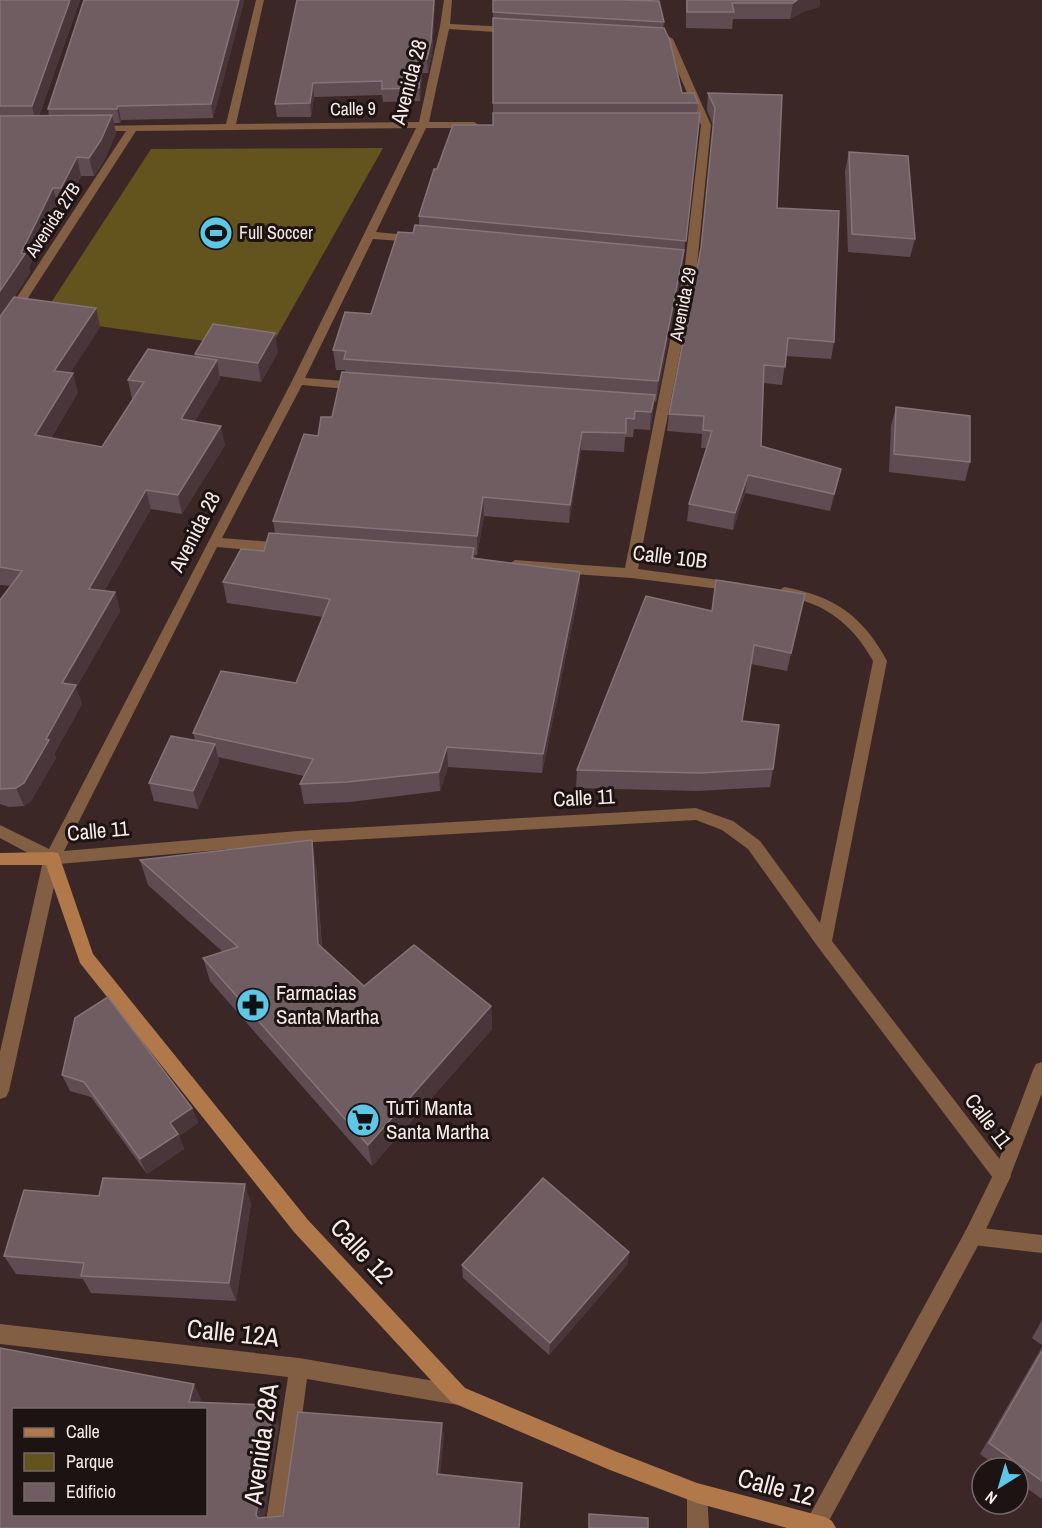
<svg xmlns="http://www.w3.org/2000/svg" width="1042" height="1528" font-family="'Archivo Narrow',sans-serif">
  <style>
    .green { fill: #63531c }
    .lines { fill: none; stroke-linecap: round; stroke-linejoin: round }
    .minor { fill: #825e42; fill-rule: evenodd }
    .tertiary { fill: #825e42; fill-rule: evenodd }
    .secondary { fill: #b1784a; fill-rule: evenodd }
    .wall { fill: #5e4c52 }
    .shaded-wall { fill: #49363a }
    .building { fill: #6f5d62; stroke: #847377; stroke-width: 1.5; fill-rule: evenodd }
    .labels { text-anchor: middle; stroke-width: 6; stroke-linejoin: round; paint-order: stroke }
    .far-street-label { font-size: 18px; fill: #f7eae8; stroke: #1c1312 }
    .far-poi-label { font-size: 18px; fill: #f7eae8; stroke: #1c1312; text-anchor: start }
    .street-label { font-size: 21px; fill: #f7eae8; stroke: #1c1312 }
    .poi-label { font-size: 21px; fill: #f7eae8; stroke: #1c1312; text-anchor: start }
    .near-street-label { font-size: 26px; fill: #f7eae8; stroke: #1c1312 }
  </style>
  <rect width="100%" height="100%" fill="#3b2826"/>
  <path class="green" d="M383,148L269,350L41,318L151,149Z"/>
  <g class="lines">
    <g class="minor">
      <path d="M256,0H264L236,124L419,122L440,26L444,0H452L450,24L511,27L516,30L511,33L449,29L429,122H474L479,125L474,128H426L376,232L416,236L421,239L416,242L373,239L305,378L358,382L364,386L358,390L302,385L222,538L285,543L292,548L285,553L217,547L64,851L298,831L696,808L733,821L760,841L820,923L873,661C858,634 837,612 807,602C798,599 788,598 779,595L777,592L784,587C834,596 863,616 887,661L832,941L1008,1170L1011,1176L1008,1182L1002,1185L996,1182L818,947L748,849L722,830L696,820L298,843L59,864L9,1091L6,1097L0,1099V1052L43,861L0,838V825L49,849L292,381L416,128L136,131L6,332L0,335V323L126,131H96L92,130V126L226,124Z"/>
      <path d="M654,36H668L673,39L711,125L697,265L638,569L741,583L743,586L736,591L631,578L515,570L508,565L515,560L625,568L685,265L701,125L665,42L651,41V37Z"/>
      <path d="M973,1227L1042,1235V1253L973,1245L966,1242L964,1236L966,1230Z"/>
      <path d="M0,1324L299,1358L458,1385L465,1388L468,1395L465,1402L458,1405L307,1379L287,1528H265L288,1377L0,1344Z"/>
      <path d="M697,1483L704,1486L707,1493L709,1528H687V1493L690,1486Z"/>
    </g>
    <path class="tertiary" d="M1042,1062V1093L1008,1182L980,1242L825,1528H806L808,1518L966,1230L994,1173L1033,1070L1036,1064Z"/>
    <path class="secondary" d="M52,852L58,853L60,858L93,954L308,1220L465,1388L612,1450L697,1483L825,1517L832,1521L836,1528H787L697,1503L610,1470L451,1402L294,1232L80,963L46,865H0V853Z"/>
  </g>
  <g class="wall">
    <path d="M0,0H80L39,116H49L48,109L84,0H244V1L213,118L121,120L120,123H114L116,133L105,159L94,176H81L66,207L58,206L29,267L30,273L14,297L100,327L70,373L78,392L51,438L102,447L133,399H132L128,380L195,356V354L278,352L261,382L220,376V379L195,421L225,445L182,514L151,509L104,591L115,592L120,611L76,688L82,704L54,754L56,758L31,801L24,806L9,807L0,804V600L10,586L0,585Z"/>
    <path d="M297,0H435L432,54L428,73H422L420,101L383,102L382,95L314,97L311,117H277L275,104Z"/>
    <path d="M493,0L664,22L663,28L682,93L698,103L697,113H700L682,270L656,402L654,401L653,413L650,430L634,429L633,437H625L624,452L581,450L569,523L484,516L477,555H474L475,558L580,572L579,592L542,773L448,767L440,791L350,802L304,804L300,784L304,776L218,757L219,762L198,809L154,801L149,783L195,740L193,733L296,683L323,617L227,603L223,582L264,551L275,533L273,521L318,436L332,417L345,372V370H336L333,350L371,314L413,233L419,226V216L437,169L493,125Z"/>
    <path d="M686,0H820L819,7L802,12L790,19H733L732,29L686,28Z"/>
    <path d="M708,93L777,208L834,342L831,359L786,356L782,385L764,383L761,446L837,487L830,511L745,493L733,530L687,521L689,504L707,448H701L702,434L667,431L669,414L701,248L713,125L707,110Z"/>
    <path d="M849,152L915,239L910,257L848,252L845,171Z"/>
    <path d="M896,407L970,462L965,481L889,472L891,426Z"/>
    <path d="M805,594L787,671L751,664L742,721L773,769L770,787L697,791L576,788L577,770L712,611Z"/>
    <path d="M140,860L316,865L322,947L364,986L491,1006L492,1029L372,1166L210,981L203,958L223,952L148,885Z"/>
    <path d="M62,1075L192,1108L198,1123L179,1136L184,1149L147,1174L91,1097L70,1091Z"/>
    <path d="M99,1196L251,1203L236,1301L91,1293L83,1279L16,1274L4,1256Z"/>
    <path d="M629,1252L627,1265L549,1355L463,1278L462,1265Z"/>
    <path d="M1042,1320V1345L1032,1338Z"/>
    <path d="M1042,1347V1499L1018,1482V1468H999L980,1454Z"/>
  </g>
  <g class="shaded-wall">
    <path d="M70,0H80L36,124L32,106Z"/>
    <path d="M239,0H244V1L213,118L211,104Z"/>
    <path d="M434,0H435L432,54L428,73L427,59Z"/>
    <path d="M797,0H820L819,7L802,12L790,19L793,3Z"/>
    <path d="M421,59L422,73L420,101L419,88Z"/>
    <path d="M313,83L314,97L311,117L310,103Z"/>
    <path d="M118,106L121,120L120,123L117,109Z"/>
    <path d="M112,115L116,133L105,159L94,176L89,158Z"/>
    <path d="M77,157L81,176L66,207L61,188Z"/>
    <path d="M53,188L58,206L29,267L30,273L0,319V291L21,253Z"/>
    <path d="M684,250L682,270L656,402L658,381Z"/>
    <path d="M96,308L100,327L59,390L54,371Z"/>
    <path d="M275,333L278,352L261,382L258,363Z"/>
    <path d="M217,360L220,379L185,438L181,419Z"/>
    <path d="M73,373L78,392L41,454L35,435Z"/>
    <path d="M655,395L653,413L650,430L651,412Z"/>
    <path d="M221,426L225,445L182,514L178,495Z"/>
    <path d="M582,432L581,450L569,523L570,505Z"/>
    <path d="M841,469L837,487L830,511L834,494Z"/>
    <path d="M748,475L745,493L733,530L735,513Z"/>
    <path d="M146,490L151,509L94,608L89,589Z"/>
    <path d="M483,497L484,516L477,555V536Z"/>
    <path d="M580,572L579,592L542,773L543,754Z"/>
    <path d="M115,592L120,611L76,688L82,704L54,754L56,758L31,801L24,806L16,788L46,739L62,683Z"/>
    <path d="M215,744L219,762L198,809L193,791Z"/>
    <path d="M447,747L448,767L440,791L439,772Z"/>
    <path d="M312,840L316,865L323,968L318,944Z"/>
    <path d="M491,1006L492,1029L372,1166L368,1145Z"/>
    <path d="M192,1108L198,1123L179,1136L184,1149L147,1174L140,1159L170,1123Z"/>
    <path d="M245,1184L251,1203L236,1301L229,1283Z"/>
    <path d="M629,1252L627,1265L549,1355L550,1343Z"/>
    <path d="M194,1384L201,1399L199,1410L189,1402Z"/>
    <path d="M268,1405L272,1415L273,1410L279,1424L263,1528L256,1515Z"/>
    <path d="M442,1423L444,1437L439,1488L437,1474Z"/>
    <path d="M522,1483V1496L520,1528H519Z"/>
  </g>
  <g class="building">
    <path d="M0,0H70L32,106H0Z"/>
    <path d="M84,0H239L211,104L118,106L117,109H48Z"/>
    <path d="M297,0H434L431,41L427,59H421L419,88L382,89V81L313,83L310,103L275,104Z"/>
    <path d="M493,0H621L659,1L664,22L493,12Z"/>
    <path d="M687,0H797L793,3H732L734,12H687Z"/>
    <path d="M493,18L664,28L670,41L682,93H694L698,103H493Z"/>
    <path d="M708,93L782,95L777,208L839,211L834,342L788,338L785,367L764,365L761,446L841,469L834,494L748,475L735,513L689,504L712,431L703,430L704,416L669,414L701,248L715,108Z"/>
    <path d="M493,113H700L686,241L419,216L434,169H437L453,125H493Z"/>
    <path d="M112,115L101,140L89,158L77,157L61,188H53L21,253L25,254L0,291V116Z"/>
    <path d="M849,152L908,156L915,239L852,234Z"/>
    <path d="M415,225L684,250L658,381L344,359L346,351L333,350L345,312L371,314L398,232L413,233Z"/>
    <path d="M14,297L96,308L54,371L73,373L35,435L102,447L144,382L128,380L148,349L217,360L181,419L221,426L178,495L146,490L89,589L115,592L62,683L76,685L46,739L49,740L24,783L16,788L2,789H0V600L22,571L0,567V316L2,314Z"/>
    <path d="M213,324L275,333L258,363L195,354Z"/>
    <path d="M342,372L655,395L651,412L635,411L634,419L626,418V433L582,432L570,505L483,497L477,536L273,521L304,434L318,436L321,417H332Z"/>
    <path d="M896,407L970,416V462L894,454Z"/>
    <path d="M269,533L474,548L472,558L580,572L543,754L447,747L439,772L347,782L300,784L313,759L193,733L221,671L296,683L330,599L223,582L241,549L264,551Z"/>
    <path d="M716,580L805,594L791,653L754,645L742,721L779,725L773,769L699,773L577,770L646,596L712,611Z"/>
    <path d="M171,736L215,744L193,791L149,783Z"/>
    <path d="M312,840L318,944L364,986L414,945L491,1006L368,1145L203,958L238,947L140,860Z"/>
    <path d="M108,997L192,1108L170,1123L178,1134L140,1159L84,1082L62,1075L75,1018Z"/>
    <path d="M103,1178L245,1184L229,1283L81,1276L84,1263L4,1256L24,1190L99,1196Z"/>
    <path d="M543,1178L629,1252L550,1343L462,1265Z"/>
    <path d="M0,1348L194,1384L189,1402L268,1405L267,1409L273,1410L256,1515L258,1518L283,1516L298,1412L442,1423L437,1474L522,1483L519,1528H0ZM14,1410H206V1515H14Z"/>
    <path d="M1042,1351V1481L989,1443Z"/>
    <path d="M589,1514L648,1518V1528H589Z"/>
  </g>
  <defs>
    <g id="stadium-disc" transform="scale(1.725)"><circle r="9.5" fill="#5ac8e6" stroke="#1c1312"/><path d="M0-5a6.5 5 0 1 0 0 10a6.5 5 0 1 0 0-10ZM-3.5-1.8h7v3.6h-7Z" fill="#111"/></g>
    <g id="pharmacy-disc" transform="scale(1.725)"><circle r="9.5" fill="#5ac8e6" stroke="#1c1312"/><path d="M-2-6h4v4h4v4h-4v4h-4v-4h-4v-4h4Z" fill="#111"/></g>
    <g id="supermarket-disc" transform="scale(1.725)"><circle r="9.5" fill="#5ac8e6" stroke="#1c1312"/><path d="M-6-5.5h2.5l.6 2H6L4.5 2H-2.5L-4.4-4H-6ZM-1.5 3.2a1.3 1.3 0 1 0 .1 0ZM3 3.2a1.3 1.3 0 1 0 .1 0Z" fill="#111"/></g>
  </defs>
  <g fill-rule="evenodd">
    <use href="#stadium-disc" x="216" y="233"/>
    <use href="#pharmacy-disc" x="253" y="1005"/>
    <use href="#supermarket-disc" x="363" y="1120"/>
  </g>
  <g class="labels">
    <g class="far-street-label">
      <text transform="translate(353 109) rotate(-1)" y="6">Calle 9</text>
      <text transform="translate(53 220) rotate(-57)" y="6">Avenida 27B</text>
      <text transform="translate(683 304) rotate(-79)" y="6">Avenida 29</text>
    </g>
    <g class="far-poi-label">
      <text x="239" y="239">Full Soccer</text>
    </g>
    <g class="street-label">
      <text transform="translate(409 82) rotate(-75)" y="7">Avenida 28</text>
      <text transform="translate(195 532) rotate(-63)" y="7">Avenida 28</text>
      <text transform="translate(670 557) rotate(7)" y="7">Calle 10B</text>
      <text transform="translate(584 798) rotate(-3)" y="7">Calle 11</text>
      <text transform="translate(98 831) rotate(-5)" y="7">Calle 11</text>
      <text transform="translate(988 1121) rotate(53)" y="7">Calle 11</text>
    </g>
    <g class="poi-label">
      <text x="276" y="1000">Farmacias<tspan x="276" dy="24">Santa Martha</tspan></text>
      <text x="386" y="1115">TuTi Manta<tspan x="386" dy="24">Santa Martha</tspan></text>
    </g>
    <g class="near-street-label">
      <text transform="translate(362 1251) rotate(47)" y="9">Calle 12</text>
      <text transform="translate(233 1333) rotate(6)" y="9">Calle 12A</text>
      <text transform="translate(261 1444) rotate(-82)" y="9">Avenida 28A</text>
      <text transform="translate(776 1487) rotate(15)" y="9">Calle 12</text>
    </g>
  </g>
  <rect x="12" y="1408" width="195" height="108" fill="#1c1312" stroke="#746968" stroke-width="1.5"/>
  <rect x="24" y="1428" width="30" height="9" fill="#b1784a" stroke="#746968" stroke-width="1.5"/>
  <text x="66" y="1438" font-size="18" fill="#f7eae8">Calle</text>
  <rect x="24" y="1453" width="30" height="18" fill="#63531c" stroke="#746968" stroke-width="1.5"/>
  <text x="66" y="1468" font-size="18" fill="#f7eae8">Parque</text>
  <rect x="24" y="1483" width="30" height="18" fill="#6f5d62" stroke="#746968" stroke-width="1.5"/>
  <text x="66" y="1498" font-size="18" fill="#f7eae8">Edificio</text>
  <g transform="translate(1000 1486) rotate(217)"><circle r="28" fill="#1c1312" stroke="#746968" stroke-width="1.5"/>
  <path d="M0-4.5L10 22L0 15L-10 22Z" fill="#5ac8e6"/>
  <text y="-9" font-size="16" font-weight="bold" text-anchor="middle" fill="#f7eae8">N</text>
  </g>
</svg>
